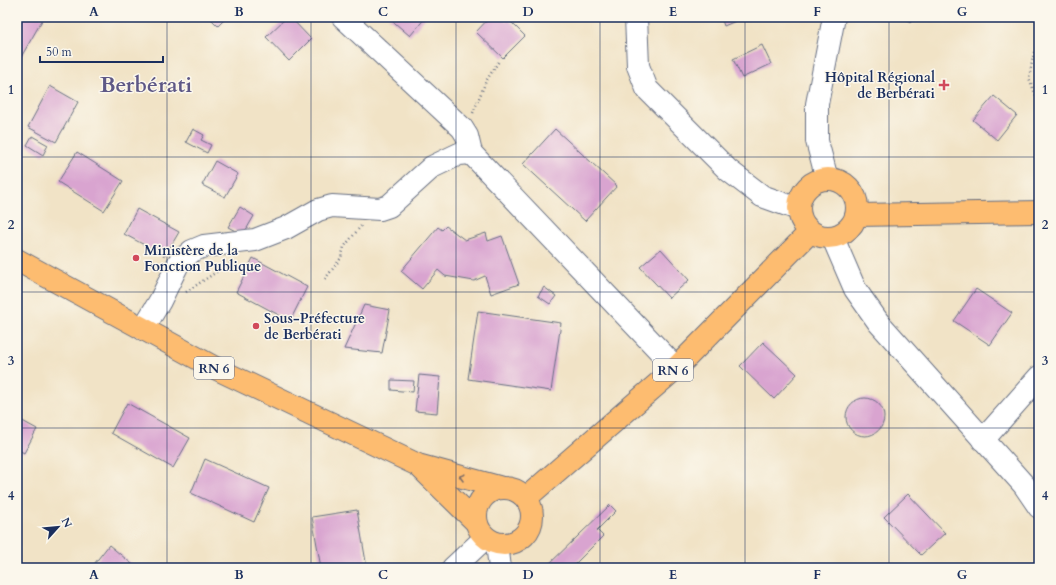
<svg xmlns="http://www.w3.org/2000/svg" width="1056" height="585" font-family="Cardo,serif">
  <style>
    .building { fill: #d9a4d0 }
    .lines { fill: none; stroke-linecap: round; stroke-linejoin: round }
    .minor-casing { stroke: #666e82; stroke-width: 24 }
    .major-casing { stroke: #666e82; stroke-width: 24 }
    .path { stroke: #666e82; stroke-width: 2.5; stroke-dasharray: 1 3; stroke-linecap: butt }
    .minor { stroke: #fff; stroke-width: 22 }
    .major { stroke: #fdbc70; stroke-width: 22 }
    .oneway { stroke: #816e66 }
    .grid { fill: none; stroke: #1b2f5e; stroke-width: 1; stroke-opacity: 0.55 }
    .poi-dot { fill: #d1495b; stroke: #fbf7ec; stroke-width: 1.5 }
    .labels { text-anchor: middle; stroke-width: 3; stroke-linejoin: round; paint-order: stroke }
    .shield { fill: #fbf7ec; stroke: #5e6b89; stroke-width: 1 }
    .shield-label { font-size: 13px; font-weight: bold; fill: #1b2f5e }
    .poi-label { font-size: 14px; font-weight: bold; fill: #1b2f5e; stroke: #fbf7ec; text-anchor: start }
    .town-label { font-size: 22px; font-weight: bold; fill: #5e5886; stroke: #fbf7ec }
    .neatline { fill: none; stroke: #1b2f5e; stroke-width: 1.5 }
    .grid-label { font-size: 13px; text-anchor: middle; font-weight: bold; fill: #1b2f5e }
  </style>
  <rect width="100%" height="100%" fill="#fbf7ec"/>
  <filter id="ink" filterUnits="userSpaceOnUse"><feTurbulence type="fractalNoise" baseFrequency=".025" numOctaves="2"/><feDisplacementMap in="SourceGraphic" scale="8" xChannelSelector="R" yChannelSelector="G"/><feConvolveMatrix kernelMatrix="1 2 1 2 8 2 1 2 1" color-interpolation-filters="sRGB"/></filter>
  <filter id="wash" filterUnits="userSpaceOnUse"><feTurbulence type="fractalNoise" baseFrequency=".012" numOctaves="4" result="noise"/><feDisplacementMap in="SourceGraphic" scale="16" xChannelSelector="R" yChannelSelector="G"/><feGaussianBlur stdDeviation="0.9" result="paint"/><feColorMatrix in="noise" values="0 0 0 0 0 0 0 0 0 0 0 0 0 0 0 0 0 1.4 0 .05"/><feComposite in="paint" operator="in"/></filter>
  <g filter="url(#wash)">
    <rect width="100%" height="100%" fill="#f1e3c6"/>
    <g id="blocks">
      <g class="building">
        <path d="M17,17H44L17,64Z"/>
        <path d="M209,17H227L218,26Z"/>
        <path d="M287,17H290L311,39L289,61L266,37Z"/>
        <path d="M388,17H426L410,36Z"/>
        <path d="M490,17H501L506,22L508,19L525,36L503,58L476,32Z"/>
        <path d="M721,17H745L724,26Z"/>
        <path d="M903,17H914L910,22Z"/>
        <path d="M762,45L771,64L742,78L733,59Z"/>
        <path d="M50,86L78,102L56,142L28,127Z"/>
        <path d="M994,96L1017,115L997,140L973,120Z"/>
        <path d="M193,129L204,135L201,140L211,145L207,153L186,142Z"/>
        <path d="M555,129L617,186L585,221L523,164Z"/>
        <path d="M32,136L48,145L43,155L27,145Z"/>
        <path d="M77,152L123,181L104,211L58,182Z"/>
        <path d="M215,161L238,174L225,197L202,185Z"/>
        <path d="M240,207L254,216L243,235L228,227Z"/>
        <path d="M137,209L179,232L165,256L124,234Z"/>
        <path d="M446,226L465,240L486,233L488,241L502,236L519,284L491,294L485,276L474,281L445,276L438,270L422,289L401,271L438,227L442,230Z"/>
        <path d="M661,249L689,280L669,298L640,267Z"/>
        <path d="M253,258L307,287L290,321L236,292Z"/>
        <path d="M544,287L556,296L550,304L538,296Z"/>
        <path d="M976,289L1012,313L990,345L954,321Z"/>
        <path d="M364,305L390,310L382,353L344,349Z"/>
        <path d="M478,311L561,323L551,391L468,379Z"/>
        <path d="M763,342L797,374L774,399L740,366Z"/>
        <path d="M419,375L440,377L437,413L415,411Z"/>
        <path d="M391,380L414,381L413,392L391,390Z"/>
        <circle cx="865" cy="417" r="19"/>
        <path d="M127,403L190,438L173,468L111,433Z"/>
        <path d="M17,418L37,429L24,453L17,449Z"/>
        <path d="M205,459L269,488L254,522L191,493Z"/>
        <path d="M908,494L945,533L921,555L884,517Z"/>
        <path d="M610,505L616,511L597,530L603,536L571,568H545Z"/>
        <path d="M357,510L367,568H321L312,517Z"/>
        <path d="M109,545L132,564L129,568H91Z"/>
      </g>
    </g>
  </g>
  <g filter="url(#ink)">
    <use href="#blocks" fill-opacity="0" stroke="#666e82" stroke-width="1"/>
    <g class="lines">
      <g class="minor-casing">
        <g id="minor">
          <path d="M343,17L462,128L467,136L471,153L676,368"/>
          <path d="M636,17L638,66L647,89L728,170L762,196L798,209"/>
          <path d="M827,179L817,141V104L834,17"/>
          <path d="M833,238L855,289L879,323L1024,485L1039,507"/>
          <path d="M143,329L160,301L179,262L192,251L204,246L255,240L286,228L318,210L332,206L380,209L389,206L432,167L459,154L471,153"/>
          <path d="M983,440L1039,377"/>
          <path d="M497,544L500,568"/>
          <path d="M453,568L485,538"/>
        </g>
      </g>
      <g class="major-casing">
        <g id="major">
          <circle cx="828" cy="208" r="29"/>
          <path d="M857,215L1039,212"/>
          <path d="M17,260L217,369L418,465L499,487"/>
          <path d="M419,466L475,521"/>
          <circle cx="504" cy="516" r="28"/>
          <path d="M526,498L676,368L810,232"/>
        </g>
      </g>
      <g class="path">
        <path d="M1034,52L1029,78L1039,103"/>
        <path d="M473,113L486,81L499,61"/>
        <path d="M325,279L341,258L344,247L361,226"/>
        <path d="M186,292L230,263"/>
      </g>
      <use href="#minor" class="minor"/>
      <use href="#major" class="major"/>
    </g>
    <defs><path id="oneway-chevron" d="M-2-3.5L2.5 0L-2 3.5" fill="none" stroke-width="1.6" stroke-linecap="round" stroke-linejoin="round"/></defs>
    <use class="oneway" href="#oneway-chevron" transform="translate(462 477) rotate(-165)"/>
  </g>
  <path class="grid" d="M167,17V568M311,17V568M456,17V568M600,17V568M745,17V568M889,17V568M17,157H1039M17,292H1039M17,428H1039"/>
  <g class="poi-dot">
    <path d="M942 79h4v4h4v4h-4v4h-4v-4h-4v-4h4z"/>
    <circle cx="136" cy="258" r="4"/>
    <circle cx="256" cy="326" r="4"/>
  </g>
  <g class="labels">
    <g class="shield">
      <rect x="194" y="357" width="40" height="22" rx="3"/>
      <rect x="653" y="359" width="40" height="22" rx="3"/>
    </g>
    <g class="shield-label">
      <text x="214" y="373">RN 6</text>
      <text x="673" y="375">RN 6</text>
    </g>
    <g class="poi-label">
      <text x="935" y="82" text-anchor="end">Hôpital Régional<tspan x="935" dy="16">de Berbérati</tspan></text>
      <text x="144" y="255">Ministère de la<tspan x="144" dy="16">Fonction Publique</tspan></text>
      <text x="264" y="323">Sous-Préfecture<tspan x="264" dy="16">de Berbérati</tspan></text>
    </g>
    <g class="town-label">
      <text x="146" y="92">Berbérati</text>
    </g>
  </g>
  <rect width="1056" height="585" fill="none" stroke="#fbf7ec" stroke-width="44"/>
  <g transform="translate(58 527) rotate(63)" stroke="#fbf7ec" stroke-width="3" paint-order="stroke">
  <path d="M0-3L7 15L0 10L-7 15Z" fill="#1b2f5e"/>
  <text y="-6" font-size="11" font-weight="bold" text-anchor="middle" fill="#1b2f5e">N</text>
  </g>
  <path d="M40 56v6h123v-6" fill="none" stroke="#1b2f5e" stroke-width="2"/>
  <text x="46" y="56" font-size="12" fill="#1b2f5e" stroke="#fbf7ec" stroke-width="3" paint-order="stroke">50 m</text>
  <rect x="22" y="22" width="1012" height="541" class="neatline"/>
  <g class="grid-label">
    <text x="94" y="16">A</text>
    <text x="239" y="16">B</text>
    <text x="383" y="16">C</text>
    <text x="528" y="16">D</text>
    <text x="673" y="16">E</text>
    <text x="817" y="16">F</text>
    <text x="962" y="16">G</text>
    <text x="11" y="94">1</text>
    <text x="1045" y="94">1</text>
    <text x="11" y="229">2</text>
    <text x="1045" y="229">2</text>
    <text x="11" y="365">3</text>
    <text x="1045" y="365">3</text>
    <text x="11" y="500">4</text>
    <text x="1045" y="500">4</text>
    <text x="94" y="579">A</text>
    <text x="239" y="579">B</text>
    <text x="383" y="579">C</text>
    <text x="528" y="579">D</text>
    <text x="673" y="579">E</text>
    <text x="817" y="579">F</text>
    <text x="962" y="579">G</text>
  </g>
</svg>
